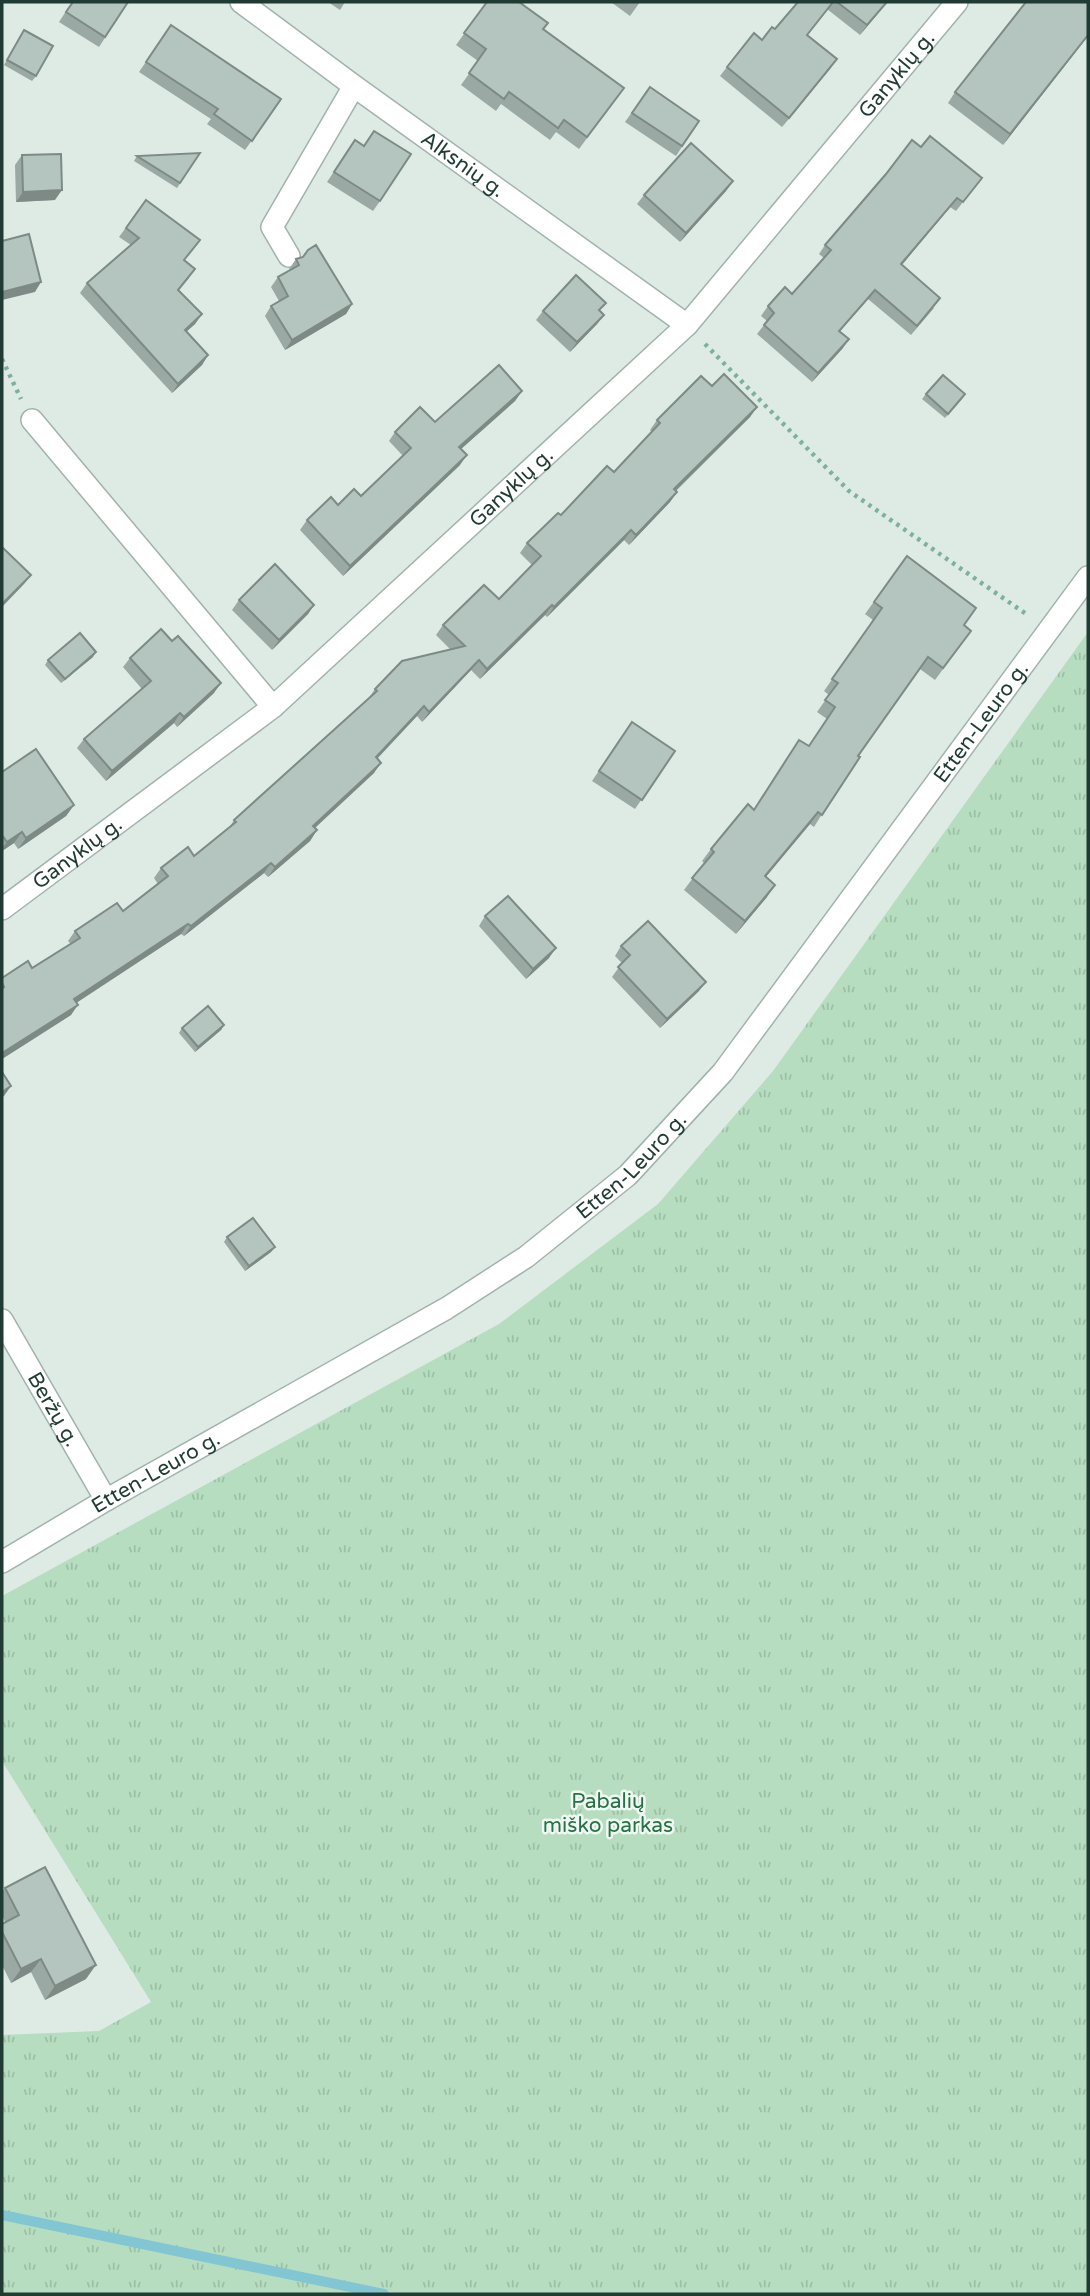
<svg xmlns="http://www.w3.org/2000/svg" width="1090" height="2296" font-family="'Varela Round',sans-serif">
  <style>
    .park { fill: url(#park-tufts) }
    .lines { fill: none; stroke-linecap: round; stroke-linejoin: round }
    .stream { stroke: #83c6d3; stroke-width: 10 }
    .minor-casing { stroke: #a1b3ac; stroke-width: 24 }
    .path { stroke: #7db0a0; stroke-width: 4.5; stroke-dasharray: 3.5 5; stroke-linecap: butt }
    .minor { stroke: #fff; stroke-width: 21 }
    .wall { fill: #9aa9a3 }
    .shaded-wall { fill: #7d8a85 }
    .building { fill: #b3c5be; stroke: #7d8a85; stroke-width: 2 }
    .labels { text-anchor: middle; stroke-width: 5; stroke-linejoin: round; paint-order: stroke }
    .street-label { font-size: 21px; fill: #1f3b33; stroke: #eff7f3 }
    .park-label { font-size: 21px; fill: #287345; stroke: #eff7f3 }
  </style>
  <defs>
    <pattern id="park-tufts" width="24" height="20" patternUnits="userSpaceOnUse" patternTransform="scale(1.75)"><rect width="24" height="20" fill="#b6ddc0"/><path d="M3 7l-1-3M5 7V3M7 7l1-3M15 17l-1-3M17 17v-4M19 17l1-3" fill="none" stroke="#9cbfa5"/></pattern>
  </defs>
  <rect width="100%" height="100%" fill="#deebe5"/>
  <path class="park" d="M1088,632V2294H2V2035L99,2031L151,2002L2,1761V1596L499,1324L658,1204L773,1071Z"/>
  <g class="lines">
    <path class="stream" d="M2,2215L384,2294"/>
    <g class="minor-casing">
      <g id="minor">
        <path id="s1" d="M241,2L354,86L687,325"/>
        <path d="M289,256L272,227L354,86"/>
        <path d="M32,420L273,707"/>
        <path id="s2" d="M2,909L273,707L687,325L957,2"/>
        <path id="s3" d="M2,1320L106,1500"/>
        <path id="s4" d="M2,1562L106,1500L447,1308L526,1257L628,1175L723,1072L1088,577"/>
      </g>
    </g>
    <g class="path">
      <path d="M705,344L849,491L1029,616"/>
      <path d="M2,359L21,399"/>
    </g>
    <use href="#minor" class="minor"/>
  </g>
  <g class="wall">
    <path d="M72,2H128L99,47L59,22Z"/>
    <path d="M328,2H345L340,10Z"/>
    <path d="M487,2L544,29L624,88L579,149L556,132L550,140L501,104L496,111L461,85L478,61L456,45Z"/>
    <path d="M611,2H640L630,16Z"/>
    <path d="M798,2H887L860,35L827,9L807,35L837,59L782,127L720,76L727,67L775,29Z"/>
    <path d="M1088,2V36L1003,145L948,103L955,92Z"/>
    <path d="M171,25L281,99L245,150L207,124L211,119L139,72Z"/>
    <path d="M24,30L36,76L32,81L4,65Z"/>
    <path d="M650,87L699,121L676,156L625,122Z"/>
    <path d="M355,140L380,201L373,211L327,182Z"/>
    <path d="M921,147L982,178L956,211L950,207L902,265L934,308L911,335L868,299L840,331L843,348L812,382L757,334L767,321L761,316L768,306L792,294L824,258L819,254L825,245Z"/>
    <path d="M200,153L177,188L134,161L137,156Z"/>
    <path d="M22,155L55,200L16,202L15,165Z"/>
    <path d="M733,181L726,191L680,242L637,204L644,195Z"/>
    <path d="M146,200L185,261L189,278L179,290L202,314L195,324L186,332L208,355L202,365L172,393L80,293L87,283L131,245L119,237Z"/>
    <path d="M296,259L352,304L346,314L285,350L265,316L271,306L279,301L271,287L278,277L290,270L289,269Z"/>
    <path d="M543,311H600L604,315L597,324L570,352L536,320Z"/>
    <path d="M712,386L757,407L750,417L676,491L677,492L670,502L629,545L624,540L547,617L545,615L480,679L471,670L422,722L417,716L377,759L374,773L315,828L317,830L310,841L268,877L264,873L184,936L181,934L76,1003L71,1015L2,1059V978L32,968L71,944L68,941L75,931L123,911L158,884L154,878L161,868L194,856L229,828L234,820L368,699L375,689L451,650L436,635L443,625L499,599L532,565L520,553L527,543L614,472L652,432L650,430L657,420Z"/>
    <path d="M522,391L515,401L461,449L460,465L343,576L300,530L307,520L338,505L361,496L403,456L389,441L395,432L435,422Z"/>
    <path d="M926,394L962,399L945,418L922,399Z"/>
    <path d="M907,556L964,625L971,631L935,680L920,669L858,756L814,827L810,824L766,877L767,897L736,934L684,890L704,863L702,861L711,849L754,809L809,746L827,719L817,712L829,695L824,691L873,620L865,614Z"/>
    <path d="M239,600L314,605L308,614L272,650L232,610Z"/>
    <path d="M93,657L61,683L45,665L48,660Z"/>
    <path d="M130,658L214,693L177,727L174,723L106,781L77,748L84,739L142,689L123,667Z"/>
    <path d="M632,722L675,751L635,809L592,781Z"/>
    <path d="M2,772L74,805L66,816L18,849L14,843L2,851Z"/>
    <path d="M485,916L549,958L526,979L479,926Z"/>
    <path d="M621,946L699,991L660,1028L612,977L622,963L615,956Z"/>
    <path d="M224,1025L221,1030L195,1052L179,1033L182,1028Z"/>
    <path d="M227,1237L275,1247L271,1252L245,1271L224,1242Z"/>
    <path d="M5,1888L86,1979L45,2000L31,1972L11,1983L2,1965V1924L5,1922L2,1915V1892Z"/>
  </g>
  <g class="shaded-wall">
    <path d="M887,2L881,10L860,35L867,25Z"/>
    <path d="M1088,35V36L1003,145L1010,134Z"/>
    <path d="M837,59L830,69L782,127L789,118Z"/>
    <path d="M733,181L726,191L680,242L686,233Z"/>
    <path d="M62,190L55,200L16,202L23,192Z"/>
    <path d="M957,198L950,207L894,274L901,264Z"/>
    <path d="M41,282L35,292L2,300V292Z"/>
    <path d="M875,290L868,299L832,340L839,331Z"/>
    <path d="M352,304L346,314L285,350L292,340Z"/>
    <path d="M202,314L195,324L178,339L185,330Z"/>
    <path d="M604,315L597,324L570,352L577,342Z"/>
    <path d="M849,339L843,348L812,382L818,373Z"/>
    <path d="M208,355L202,365L172,393L178,384Z"/>
    <path d="M522,391L515,401L452,457L459,447Z"/>
    <path d="M757,407L750,417L667,499L674,489Z"/>
    <path d="M467,455L460,465L343,576L350,566Z"/>
    <path d="M677,492L670,502L629,545L636,535Z"/>
    <path d="M631,530L624,540L547,617L554,607Z"/>
    <path d="M31,575L24,584L2,607V604Z"/>
    <path d="M314,605L308,614L272,650L279,640Z"/>
    <path d="M552,605L545,615L480,679L487,669Z"/>
    <path d="M96,652L93,657L61,683L65,679Z"/>
    <path d="M479,660L471,670L422,722L429,712Z"/>
    <path d="M221,683L214,693L177,727L184,717Z"/>
    <path d="M424,706L417,716L369,767L376,757Z"/>
    <path d="M180,713L174,723L106,781L112,771Z"/>
    <path d="M381,763L374,773L306,836L313,826Z"/>
    <path d="M74,805L66,816L18,849L26,838Z"/>
    <path d="M818,812L810,824L756,888L765,876Z"/>
    <path d="M317,830L310,841L268,877L275,867Z"/>
    <path d="M22,832L14,843L2,851V849L7,842Z"/>
    <path d="M271,863L264,873L184,936L191,926Z"/>
    <path d="M775,885L767,897L736,934L745,921Z"/>
    <path d="M188,924L181,934L67,1009L74,999Z"/>
    <path d="M556,948L549,958L526,979L533,969Z"/>
    <path d="M706,982L699,991L660,1028L667,1019Z"/>
    <path d="M78,1005L71,1015L2,1059V1053Z"/>
    <path d="M224,1025L221,1030L195,1052L198,1047Z"/>
    <path d="M11,1086L4,1096L2,1097V1092Z"/>
    <path d="M275,1247L271,1252L245,1271L249,1266Z"/>
    <path d="M41,1959L31,1972L11,1983L21,1969Z"/>
    <path d="M96,1965L86,1979L45,2000L55,1986Z"/>
  </g>
  <g class="building">
    <path d="M73,2H128L105,37L66,12Z"/>
    <path d="M487,2H519L548,23L543,29L624,88L587,137L564,120L558,128L509,92L504,99L469,73L486,49L464,33Z"/>
    <path d="M798,2H833L807,35L837,59L789,118L727,67L754,33L762,40L772,27L775,29Z"/>
    <path d="M837,2H887L867,25Z"/>
    <path d="M1026,2H1088V35L1010,134L955,92Z"/>
    <path d="M171,25L281,99L252,141L214,114L218,109L146,62Z"/>
    <path d="M24,30L53,46L36,76L7,60Z"/>
    <path d="M650,87L699,121L682,146L632,113Z"/>
    <path d="M374,131L411,154L380,201L334,172L355,140L364,146Z"/>
    <path d="M930,136L982,178L963,202L957,198L901,264L940,298L917,326L875,290L839,331L849,339L818,373L764,325L774,313L768,306L785,287L792,294L831,250L825,245L886,174L912,140L921,147Z"/>
    <path d="M691,143L733,181L686,233L644,195Z"/>
    <path d="M200,153L180,183L137,156Z"/>
    <path d="M61,154L62,190L23,192L22,155Z"/>
    <path d="M146,200L200,240L184,260L195,269L178,290L202,314L185,330L208,355L178,384L87,283L139,238L126,228Z"/>
    <path d="M29,234L41,282L2,292V241Z"/>
    <path d="M316,245L352,304L292,340L271,306L288,296L278,277L299,265L296,259L303,257L308,250Z"/>
    <path d="M576,275L606,303L599,310L604,315L577,342L543,311Z"/>
    <path d="M499,365L522,391L459,447L467,455L350,566L307,520L331,497L338,505L354,489L361,496L411,448L395,432L420,407L435,422Z"/>
    <path d="M724,374L757,407L674,489L677,492L636,535L631,530L554,607L552,605L487,669L479,660L429,712L424,706L376,757L381,763L313,826L317,830L275,867L271,863L191,926L188,924L74,999L78,1005L2,1053V989L4,987L2,983V978L28,961L32,968L80,938L75,931L117,903L123,911L168,876L161,868L188,847L194,856L236,822L234,820L377,691L375,689L402,661L465,646L443,625L484,585L499,599L541,556L527,543L558,513L561,515L607,466L614,472L660,423L657,420L701,376L712,386Z"/>
    <path d="M943,375L965,394L948,414L926,394Z"/>
    <path d="M2,547L31,575L2,604Z"/>
    <path d="M907,556L976,608L964,625L971,631L943,668L928,657L858,756L860,757L822,815L818,812L765,876L775,885L745,921L692,878L714,852L711,849L748,804L754,810L799,740L809,746L835,707L825,700L838,683L832,679L882,608L874,602Z"/>
    <path d="M275,564L314,605L279,640L239,600Z"/>
    <path d="M161,629L172,641L178,636L221,683L184,717L180,713L112,771L84,739L151,681L130,658Z"/>
    <path d="M80,633L96,652L65,679L48,660Z"/>
    <path d="M632,722L675,751L642,800L599,771Z"/>
    <path d="M36,749L74,805L26,838L22,832L7,842L2,835V772Z"/>
    <path d="M508,896L556,948L533,969L485,916Z"/>
    <path d="M648,921L706,982L667,1019L618,967L630,955L621,946Z"/>
    <path d="M208,1006L224,1025L198,1047L182,1028Z"/>
    <path d="M2,1072L11,1086L2,1092Z"/>
    <path d="M253,1218L275,1247L249,1266L227,1237Z"/>
    <path d="M45,1867L96,1965L55,1986L41,1959L21,1969L2,1932V1924L19,1915L5,1888Z"/>
  </g>
  <g class="labels">
    <g class="street-label">
      <text dy="7" stroke="none"><textPath href="#s2" startOffset="1228">Ganyklų g.</textPath></text>
      <text dy="7" stroke="none"><textPath href="#s1" startOffset="275">Alksnių g.</textPath></text>
      <text dy="7" stroke="none"><textPath href="#s2" startOffset="662">Ganyklų g.</textPath></text>
      <text dy="7" stroke="none"><textPath href="#s4" startOffset="1312">Etten-Leuro g.</textPath></text>
      <text dy="7" stroke="none"><textPath href="#s2" startOffset="94">Ganyklų g.</textPath></text>
      <text dy="7" stroke="none"><textPath href="#s4" startOffset="746">Etten-Leuro g.</textPath></text>
      <text dy="7" stroke="none"><textPath href="#s3" startOffset="103">Beržų g.</textPath></text>
      <text dy="7" stroke="none"><textPath href="#s4" startOffset="178">Etten-Leuro g.</textPath></text>
    </g>
    <g class="park-label">
      <text x="608" y="1808">Pabalių<tspan x="608" dy="24">miško parkas</tspan></text>
    </g>
  </g>
  <rect width="1090" height="2296" fill="none" stroke="#1f3b33" stroke-width="7"/>
</svg>
